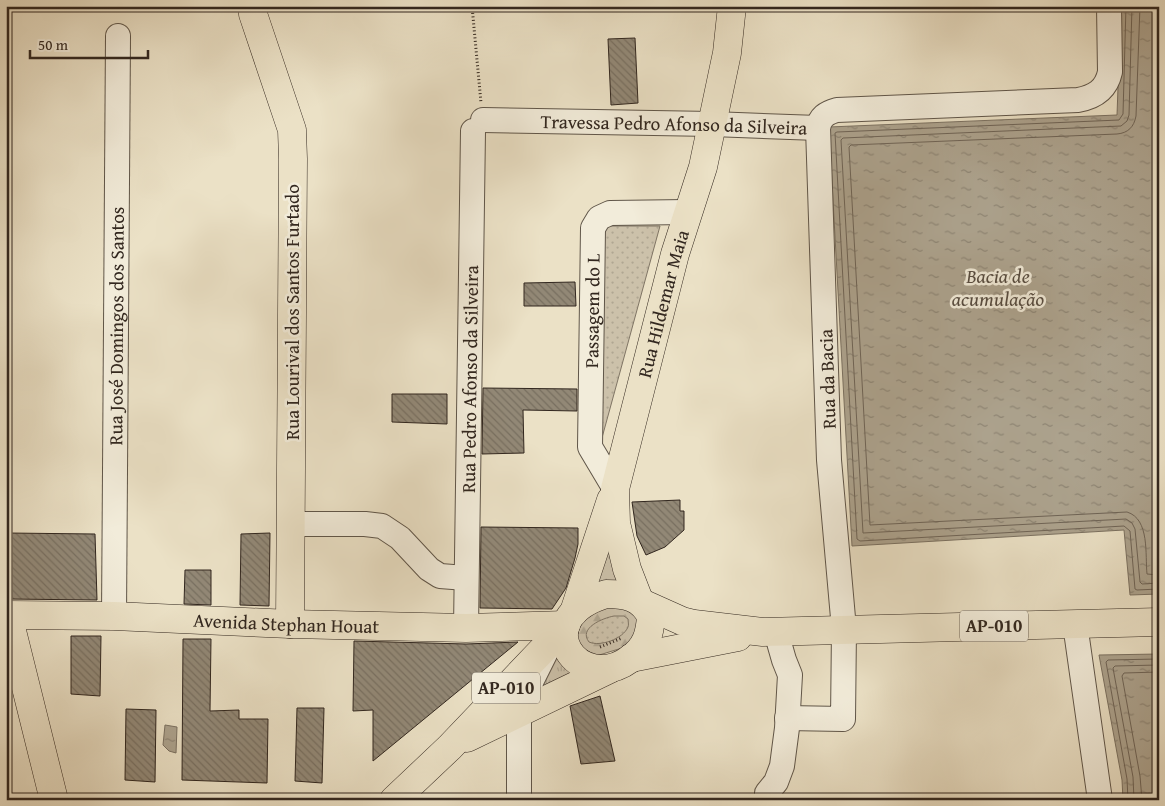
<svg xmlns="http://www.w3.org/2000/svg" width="1165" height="806" font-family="'Gentium Book Plus',serif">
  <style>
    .grass { fill: url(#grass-tufts); stroke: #7f7464 }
    .forest { fill: url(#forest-firs); stroke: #7f7464 }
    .park { fill: url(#park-dots); stroke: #7f7464 }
    .water { fill: url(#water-ripples); stroke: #7b7161 }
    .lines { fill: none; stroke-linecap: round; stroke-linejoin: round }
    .shore { stroke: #6f6456; stroke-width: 1 }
    .building { fill: url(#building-back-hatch); stroke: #32271f }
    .minor-casing { stroke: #605649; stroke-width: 26 }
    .major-casing { stroke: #32271f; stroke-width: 29 }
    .path { stroke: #32271f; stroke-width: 3; stroke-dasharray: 1 2.5; stroke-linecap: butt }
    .minor { stroke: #f2ecda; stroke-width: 24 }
    .major { stroke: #ebe1c6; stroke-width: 28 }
    .labels { text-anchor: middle; stroke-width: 5; stroke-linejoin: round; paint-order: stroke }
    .shield { fill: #f2ecda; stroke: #6c6257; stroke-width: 1 }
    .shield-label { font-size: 18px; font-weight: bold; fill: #32271f }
    .street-label { font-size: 19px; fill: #32271f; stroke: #f2ecda }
    .water-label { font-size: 20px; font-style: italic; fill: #574c40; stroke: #f2ecda }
  </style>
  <defs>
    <pattern id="grass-tufts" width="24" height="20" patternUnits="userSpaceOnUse" patternTransform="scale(1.25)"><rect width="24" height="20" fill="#ccc1aa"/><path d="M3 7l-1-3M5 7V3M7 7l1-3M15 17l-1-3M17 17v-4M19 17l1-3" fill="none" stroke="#b0a692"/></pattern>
    <pattern id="forest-firs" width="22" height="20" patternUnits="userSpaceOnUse" patternTransform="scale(1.25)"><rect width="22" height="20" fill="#ccc1aa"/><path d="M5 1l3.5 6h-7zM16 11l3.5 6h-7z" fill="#b0a692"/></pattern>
    <pattern id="park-dots" width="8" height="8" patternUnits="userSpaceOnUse" patternTransform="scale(1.25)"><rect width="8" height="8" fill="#ccc1aa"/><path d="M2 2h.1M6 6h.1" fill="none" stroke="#b0a692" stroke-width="1.8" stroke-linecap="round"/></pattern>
    <pattern id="water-ripples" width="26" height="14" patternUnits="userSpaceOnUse" patternTransform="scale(1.25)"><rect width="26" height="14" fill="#aca28d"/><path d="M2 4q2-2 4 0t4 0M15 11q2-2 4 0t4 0" fill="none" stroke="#8d8473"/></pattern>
    <pattern id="building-back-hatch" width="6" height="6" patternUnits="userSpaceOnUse" patternTransform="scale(1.25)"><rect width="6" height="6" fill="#928876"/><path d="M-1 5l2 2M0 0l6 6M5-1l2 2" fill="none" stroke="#786f60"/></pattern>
  </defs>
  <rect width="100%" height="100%" fill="#ebe1c6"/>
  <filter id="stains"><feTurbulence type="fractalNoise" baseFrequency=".004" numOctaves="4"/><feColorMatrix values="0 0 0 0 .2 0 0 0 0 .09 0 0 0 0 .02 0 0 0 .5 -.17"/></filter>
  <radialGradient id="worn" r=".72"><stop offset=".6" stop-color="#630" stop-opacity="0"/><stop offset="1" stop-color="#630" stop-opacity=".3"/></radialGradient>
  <g class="grass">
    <path d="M605,532L626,586L586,593Z"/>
    <path d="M553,648L577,669L527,701Z"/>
  </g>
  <path class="forest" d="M612,604L637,612L638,635L622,648L596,656L576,644L578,626L583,619Z"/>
  <g class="park">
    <path d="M602,226H660L597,456Z"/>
    <path d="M614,616H624L628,619C628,621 629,625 628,627C623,639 600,647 589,642C578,628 603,618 614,616Z"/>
  </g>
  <g class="water">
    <path d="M1121,6H1159V594L1130,595L1124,530L852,546L829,127L1117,115Z"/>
    <path d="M1159,654V800H1123L1122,780L1099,655Z"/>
    <path d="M165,725L177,727L176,753L169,751L163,745Z"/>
  </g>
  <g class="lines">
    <g class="shore">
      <path d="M1126,6L1123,114L1119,120L837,132L835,133L857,539L860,541L1124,526L1130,531L1135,589L1137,590L1159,589"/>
      <path d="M1132,6L1129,115L1127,121L1121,126L843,138L841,140L863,533L1126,519L1132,523L1135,529L1140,582L1142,584L1159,583"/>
      <path d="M1140,6L1136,116C1134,127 1128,133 1117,134L851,145L849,147L870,525L1127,512C1150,519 1145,555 1147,574L1159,575"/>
      <path d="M1128,800L1127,779L1106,662L1108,660L1159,659"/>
      <path d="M1134,800L1133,777L1113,668L1115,666L1159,665"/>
      <path d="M1142,800L1140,776L1122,676L1124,673L1159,672"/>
    </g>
  </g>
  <g class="building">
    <path d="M635,38L638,103L611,105L608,39Z"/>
    <path d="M575,282L576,306H524V283Z"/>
    <path d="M483,388L577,389V411L523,410L524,453L482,454Z"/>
    <path d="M392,394H447V424L392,422Z"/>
    <path d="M680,500V511H684V530L665,547L646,555L637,536L632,502Z"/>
    <path d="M481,527L578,528V544L575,558L566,588L552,609L480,608Z"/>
    <path d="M8,533L95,534L97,600L8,599Z"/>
    <path d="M270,533L269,606L240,605L241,534Z"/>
    <path d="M185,570H211V605L184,604Z"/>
    <path d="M71,636H101L100,696L71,694Z"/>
    <path d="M183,639H211L210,711L239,710V719H268L267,783L182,780Z"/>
    <path d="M354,641L466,644L518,642L373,761V710L353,711Z"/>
    <path d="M600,696L615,761L581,764L570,706Z"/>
    <path d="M297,708H324L322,783L295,781Z"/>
    <path d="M126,709L156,710L155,782L125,780Z"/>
  </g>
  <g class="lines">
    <g class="minor-casing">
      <g id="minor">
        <path id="s1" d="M483,120L712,124L818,128"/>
        <path id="s2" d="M615,489L590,447L593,228L599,218L610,213L687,212"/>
        <path d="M291,524H365L382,526L400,538L429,569L440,576L466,578"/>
        <path id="s3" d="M114,616L118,36"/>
        <path d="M1075,624L1100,800"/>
        <path id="s4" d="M466,628L473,131"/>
        <path d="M787,718L843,719L844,629L829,460L818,128C820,117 826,113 837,110L1078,100C1095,97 1106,90 1110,72L1109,6"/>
        <path d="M767,793L776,782L782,766L787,728L790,675L784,660L776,632"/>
        <path d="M519,800V713L532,680L545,654"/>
      </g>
    </g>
    <g class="major-casing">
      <g id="major">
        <path d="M252,6L253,14L292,130L293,159L290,624"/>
        <path d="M606,594C626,594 641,597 651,616C650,634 646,648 630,659C580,696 523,620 606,594Z"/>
        <path id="s5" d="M639,600L627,569L616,523L615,489L675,254L703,167L727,53L732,6"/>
        <path d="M644,604L682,621L694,624L763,632L1159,622"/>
        <path d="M574,612L611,500"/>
        <path d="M631,658L738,637"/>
        <path d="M467,738L610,669"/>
        <path id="s6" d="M54,800L8,615L114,616L290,624L466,628L566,625"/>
        <path d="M394,800L450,747L551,641L564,631"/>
      </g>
    </g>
    <g class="path">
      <path d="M472,6L481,103"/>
      <path d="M600,647L622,638"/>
      <path d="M366,800L375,796"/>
    </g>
    <use href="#minor" class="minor"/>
    <use href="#major" class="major"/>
  </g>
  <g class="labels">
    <g class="shield">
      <rect x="960" y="610.5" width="68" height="31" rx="4"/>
      <rect x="472" y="672.5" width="68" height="31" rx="4"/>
    </g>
    <g class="shield-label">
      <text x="994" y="632">AP-010</text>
      <text x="506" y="694">AP-010</text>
    </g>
    <g class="street-label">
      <text dy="7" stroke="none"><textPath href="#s1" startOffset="191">Travessa Pedro Afonso da Silveira</textPath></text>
      <text dy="7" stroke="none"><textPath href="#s5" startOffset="306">Rua Hildemar Maia</textPath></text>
      <text dy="7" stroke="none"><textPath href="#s2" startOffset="185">Passagem do L</textPath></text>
      <text transform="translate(292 312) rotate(-90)" y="7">Rua Lourival dos Santos Furtado</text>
      <text dy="7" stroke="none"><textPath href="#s3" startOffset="290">Rua José Domingos dos Santos</textPath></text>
      <text transform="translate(827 379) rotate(-92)" y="7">Rua da Bacia</text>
      <text dy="7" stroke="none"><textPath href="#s4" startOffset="249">Rua Pedro Afonso da Silveira</textPath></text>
      <text dy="7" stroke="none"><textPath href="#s6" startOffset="469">Avenida Stephan Houat</textPath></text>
    </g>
    <g class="water-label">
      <text x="998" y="283">Bacia de<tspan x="998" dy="23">acumulação</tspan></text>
    </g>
  </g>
  <rect width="1165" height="806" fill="none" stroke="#ebe1c6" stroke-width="25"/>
  <rect x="8" y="8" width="1150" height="791" fill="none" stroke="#32271f" stroke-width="2.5"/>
  <rect x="12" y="12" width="1140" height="781" fill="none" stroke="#32271f"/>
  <path d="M30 50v8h118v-8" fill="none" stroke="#32271f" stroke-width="2.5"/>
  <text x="38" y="50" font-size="15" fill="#32271f" stroke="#f2ecda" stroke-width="4" paint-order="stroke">50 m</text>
  <rect width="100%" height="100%" filter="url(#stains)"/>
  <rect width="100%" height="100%" fill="url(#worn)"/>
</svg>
